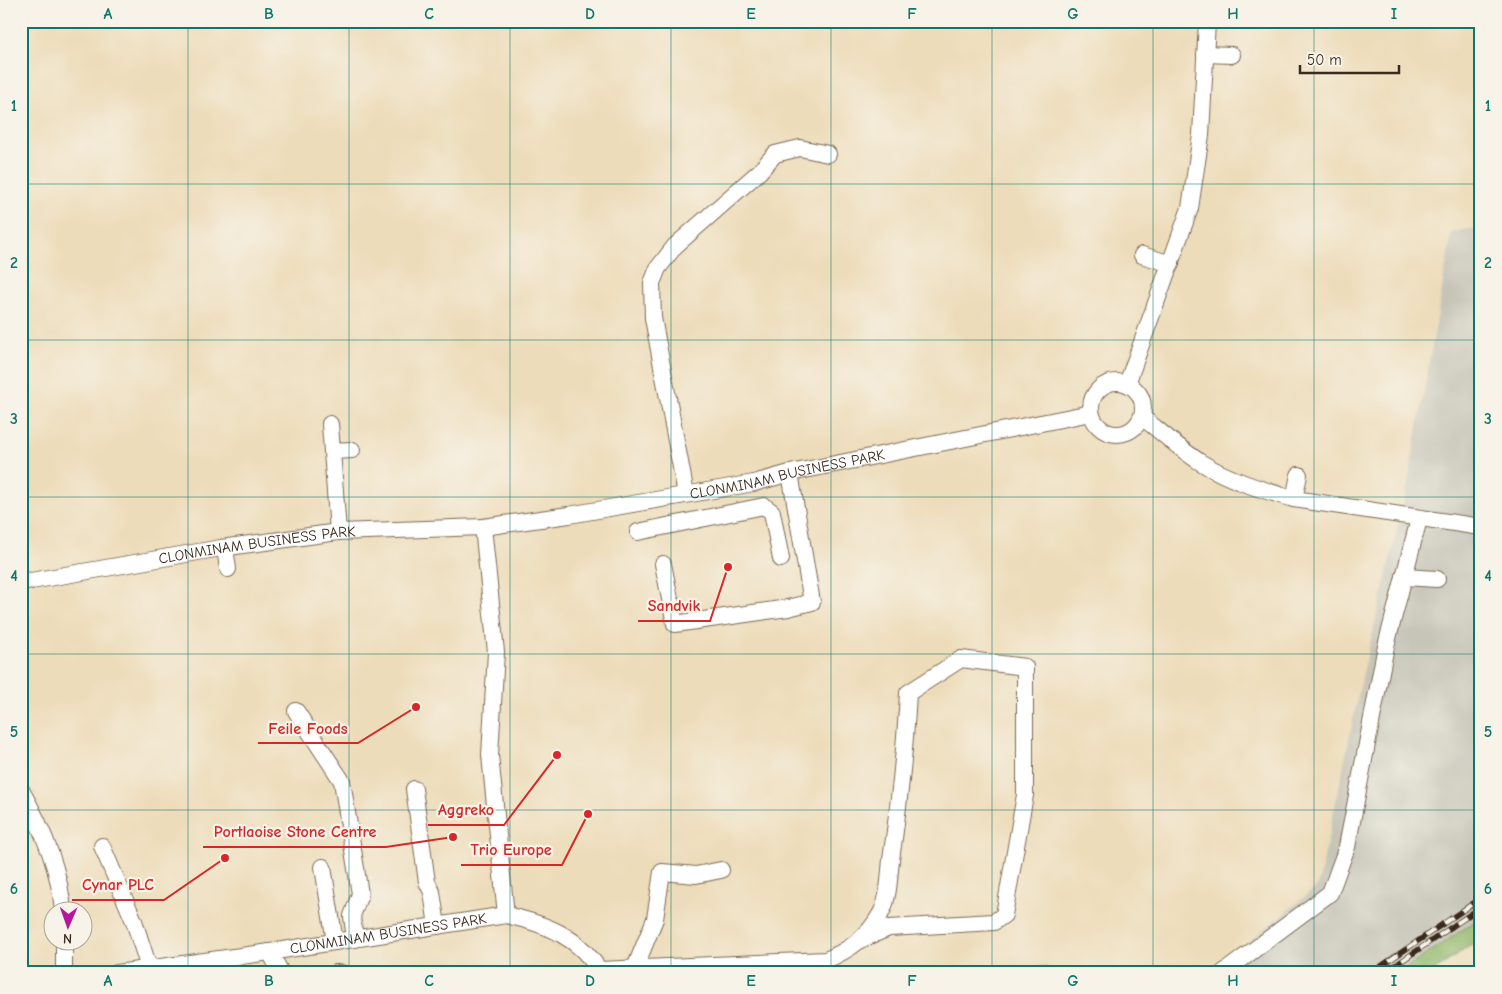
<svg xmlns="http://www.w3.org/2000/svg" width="1502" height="994" font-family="'Comic Neue',sans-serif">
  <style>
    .industrial { fill: #c6c5b8 }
    .forest { fill: #92b76c; stroke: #667045 }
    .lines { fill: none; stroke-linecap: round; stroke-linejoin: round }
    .minor-casing { stroke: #796854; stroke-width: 18 }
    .minor { stroke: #fff; stroke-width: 16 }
    .rail-casing { stroke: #3b2a1e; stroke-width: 5.5 }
    .rail { stroke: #f7f3e8; stroke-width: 4; stroke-dasharray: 11; stroke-linecap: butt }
    .grid { fill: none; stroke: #0f766e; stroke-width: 1; stroke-opacity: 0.55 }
    .labels { text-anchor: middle; stroke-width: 4.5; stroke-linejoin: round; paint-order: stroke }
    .street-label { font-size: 15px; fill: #3b2a1e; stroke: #f7f3e8 }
    .leader { fill: none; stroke: #d62828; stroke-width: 2 }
    .callout-dot { fill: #d62828; stroke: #f7f3e8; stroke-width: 2 }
    .callout-label { font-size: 16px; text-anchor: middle; font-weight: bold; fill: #d62828; stroke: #f7f3e8; stroke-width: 4.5; stroke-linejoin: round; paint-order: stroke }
    .neatline { fill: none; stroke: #0f766e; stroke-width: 2 }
    .grid-label { font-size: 16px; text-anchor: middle; font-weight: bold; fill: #0f766e }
  </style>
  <rect width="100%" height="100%" fill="#f7f3e8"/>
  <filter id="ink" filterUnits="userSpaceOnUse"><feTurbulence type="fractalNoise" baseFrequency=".02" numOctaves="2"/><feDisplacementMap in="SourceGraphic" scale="10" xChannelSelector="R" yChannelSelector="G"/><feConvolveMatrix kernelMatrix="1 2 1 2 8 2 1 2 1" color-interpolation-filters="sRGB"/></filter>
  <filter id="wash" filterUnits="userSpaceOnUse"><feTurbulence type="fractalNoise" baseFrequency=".0096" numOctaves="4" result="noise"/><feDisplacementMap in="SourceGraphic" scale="20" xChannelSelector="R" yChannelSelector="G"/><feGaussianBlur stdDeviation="1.12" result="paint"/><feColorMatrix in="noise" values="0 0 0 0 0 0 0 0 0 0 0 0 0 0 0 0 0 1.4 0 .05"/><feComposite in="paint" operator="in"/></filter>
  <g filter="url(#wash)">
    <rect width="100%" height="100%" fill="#eddcb9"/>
    <path class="industrial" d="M1481,227V917L1399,973H1210L1318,886L1363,673L1407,489L1452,232Z"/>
    <g class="forest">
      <path d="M1481,917V938L1431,973H1399Z"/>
      <path d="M1046,967L1045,973H797L796,970Z"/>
    </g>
  </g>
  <g filter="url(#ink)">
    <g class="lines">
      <g class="minor-casing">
        <g id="minor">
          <path d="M1205,54L1232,55"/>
          <path d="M1142,255L1171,264"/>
          <circle cx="1117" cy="408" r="26"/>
          <path d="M1127,384L1190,208L1201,135L1207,21"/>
          <path d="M1142,417C1161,432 1180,449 1200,462C1229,480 1262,490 1294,499L1481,527"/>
          <path d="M330,424L338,532"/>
          <path d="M332,451L352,450"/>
          <path d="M686,494L653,318L652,283L658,268L675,246L759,172L775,154L800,148L828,154"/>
          <path d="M1294,499L1299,475"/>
          <path d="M483,527L496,652L490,755L506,915"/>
          <path d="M638,532L764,506L772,512L781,559"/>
          <path d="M225,548L228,569"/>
          <path d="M663,564L675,624L788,608L812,602L790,473"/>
          <path d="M1404,577L1437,579"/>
          <path id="s1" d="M21,580L31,581L221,548L338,532L483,527L569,515L754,483L790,473L1091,413"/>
          <path d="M296,711L342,781L360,894L352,916L355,939"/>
          <path d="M414,789L427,882L432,892L437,926"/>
          <path d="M21,790C42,827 60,869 63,912"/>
          <path d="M102,846L134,921L149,968"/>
          <path d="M323,867L335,942"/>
          <path d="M64,942V973"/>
          <path d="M270,952L281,973"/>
          <path d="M635,968L655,919L662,872L696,875L721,870"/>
          <path d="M599,970L826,960C849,950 867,938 880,915C889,900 889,877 891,860C899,804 905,749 908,693L961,659L1025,667V795L1004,915L994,922L889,928L863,939"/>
          <path id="s2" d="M117,973L270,952L506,915C546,924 579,936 601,973"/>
          <path d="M335,973H342"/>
          <path d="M1223,973L1330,893L1347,847L1386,646L1419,519"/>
        </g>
      </g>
      <use href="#minor" class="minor"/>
      <g class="rail-casing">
        <g id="rail">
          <path d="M1371,973L1481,898"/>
          <path d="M1384,973L1481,907"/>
        </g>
      </g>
      <use href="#rail" class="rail"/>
    </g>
  </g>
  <path class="grid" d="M188,21V973M349,21V973M510,21V973M671,21V973M831,21V973M992,21V973M1153,21V973M1314,21V973M21,184H1481M21,340H1481M21,497H1481M21,654H1481M21,810H1481"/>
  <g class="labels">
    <g class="street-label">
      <text dy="5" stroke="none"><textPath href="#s1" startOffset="775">CLONMINAM BUSINESS PARK</textPath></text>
      <text dy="5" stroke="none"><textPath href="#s1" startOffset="239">CLONMINAM BUSINESS PARK</textPath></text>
      <text dy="5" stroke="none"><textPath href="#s2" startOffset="274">CLONMINAM BUSINESS PARK</textPath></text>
    </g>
  </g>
  <path class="leader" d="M728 567L710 621H638M416 707L358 743H258M557 755L504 825H428M453 837L386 847H203M588 814L562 865H461M225 858L164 900H72"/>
  <g class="callout-dot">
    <circle cx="728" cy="567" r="5"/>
    <circle cx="416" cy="707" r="5"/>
    <circle cx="557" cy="755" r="5"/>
    <circle cx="453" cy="837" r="5"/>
    <circle cx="588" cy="814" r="5"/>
    <circle cx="225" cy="858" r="5"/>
  </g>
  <g class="callout-label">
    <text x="674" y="611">Sandvik</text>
    <text x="308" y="734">Feile Foods</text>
    <text x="466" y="815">Aggreko</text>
    <text x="295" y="837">Portlaoise Stone Centre</text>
    <text x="511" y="855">Trio Europe</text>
    <text x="118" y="890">Cynar PLC</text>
  </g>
  <rect width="1502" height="994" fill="none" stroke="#f7f3e8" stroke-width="55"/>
  <g transform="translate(68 926) rotate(182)"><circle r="24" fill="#f7f3e8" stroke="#aca397"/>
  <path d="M0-4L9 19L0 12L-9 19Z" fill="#b5179e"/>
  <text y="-8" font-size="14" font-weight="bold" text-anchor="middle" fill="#3b2a1e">N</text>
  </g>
  <path d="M1300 65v8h99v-8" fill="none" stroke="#3b2a1e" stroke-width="2.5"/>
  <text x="1307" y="65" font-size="15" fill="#3b2a1e" stroke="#f7f3e8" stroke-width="4" paint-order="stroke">50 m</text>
  <rect x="28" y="28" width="1446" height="938" class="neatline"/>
  <g class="grid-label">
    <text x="108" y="19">A</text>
    <text x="269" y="19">B</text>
    <text x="429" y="19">C</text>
    <text x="590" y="19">D</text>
    <text x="751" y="19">E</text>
    <text x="912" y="19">F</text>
    <text x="1073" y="19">G</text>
    <text x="1233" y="19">H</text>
    <text x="1394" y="19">I</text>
    <text x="14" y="111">1</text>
    <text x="1488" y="111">1</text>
    <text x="14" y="268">2</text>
    <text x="1488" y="268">2</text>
    <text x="14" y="424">3</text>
    <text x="1488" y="424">3</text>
    <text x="14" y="581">4</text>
    <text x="1488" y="581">4</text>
    <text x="14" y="737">5</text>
    <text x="1488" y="737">5</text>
    <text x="14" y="894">6</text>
    <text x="1488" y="894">6</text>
    <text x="108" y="986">A</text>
    <text x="269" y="986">B</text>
    <text x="429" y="986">C</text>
    <text x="590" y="986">D</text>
    <text x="751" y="986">E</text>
    <text x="912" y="986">F</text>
    <text x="1073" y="986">G</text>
    <text x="1233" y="986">H</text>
    <text x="1394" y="986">I</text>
  </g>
</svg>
